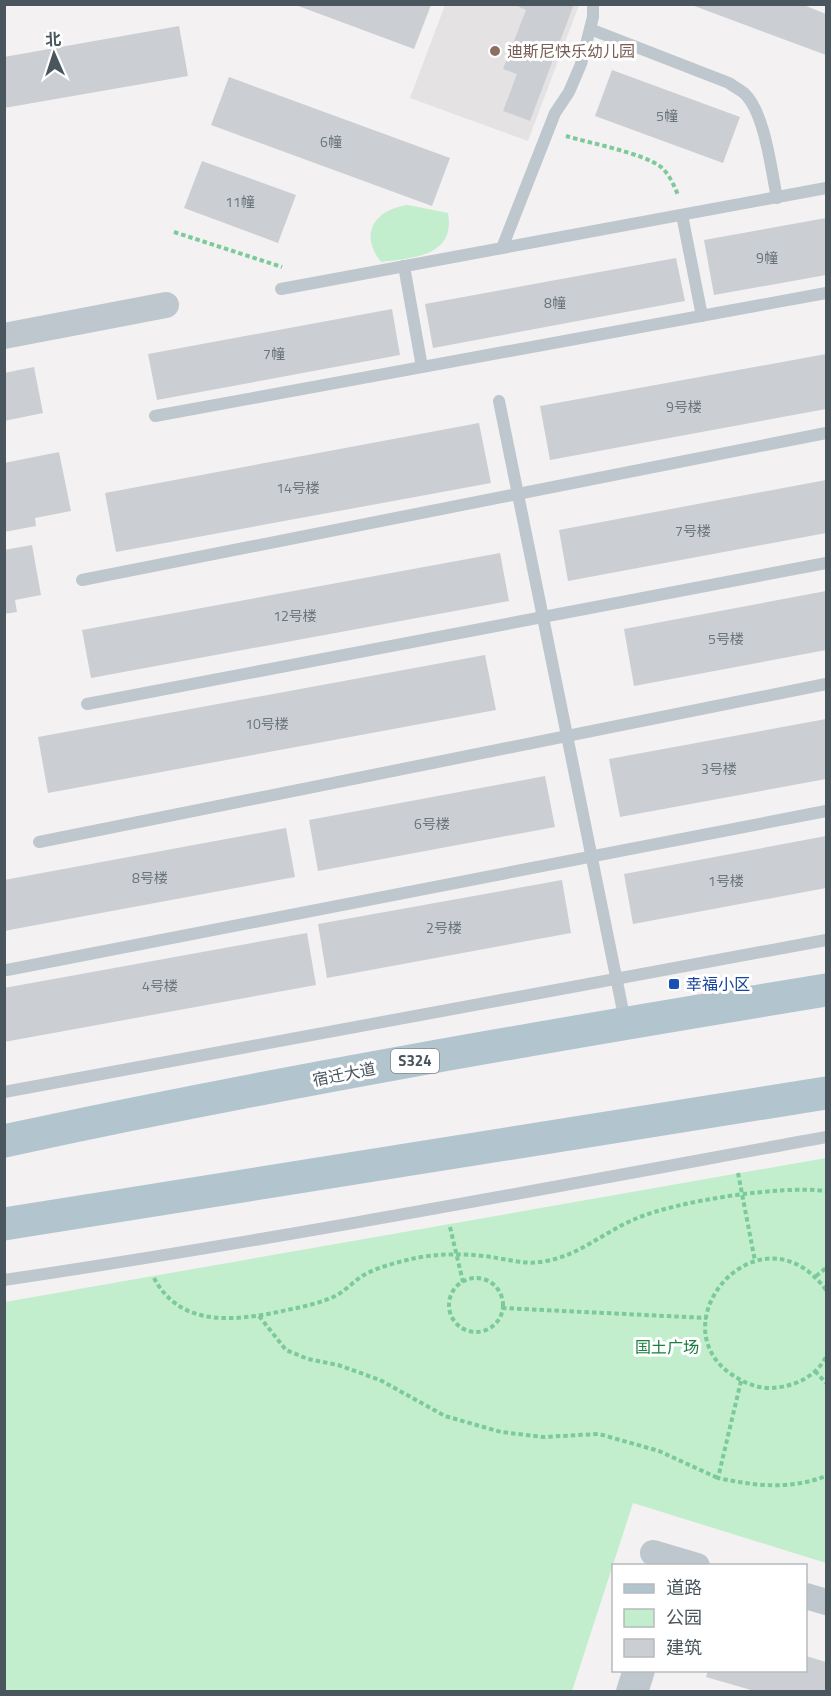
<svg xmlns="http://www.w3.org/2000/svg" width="831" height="1696" font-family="'Titillium Web','Noto Sans SC',sans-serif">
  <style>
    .education { fill: #e4e2e3 }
    .green { fill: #c2eece }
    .building { fill: #cbcfd3 }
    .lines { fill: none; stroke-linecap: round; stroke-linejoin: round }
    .path { stroke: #7bca9a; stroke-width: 4; stroke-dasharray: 4.5 3; stroke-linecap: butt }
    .service { stroke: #bdc7cd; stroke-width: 12 }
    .minor { stroke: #bdc7cd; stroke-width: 26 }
    .tertiary { stroke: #bdc7cd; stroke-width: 32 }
    .primary { stroke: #b2c4ce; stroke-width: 33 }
    .education-dot { fill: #8d6e63; stroke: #fff; stroke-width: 2 }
    .transit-dot { fill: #1a4fb4; stroke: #fff; stroke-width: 2 }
    .labels { text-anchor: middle; stroke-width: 6; stroke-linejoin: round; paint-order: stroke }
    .number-label { font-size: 14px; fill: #6a747b }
    .shield { fill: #fff; stroke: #80898e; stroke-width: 1.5 }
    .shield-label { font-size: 15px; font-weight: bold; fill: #49565e }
    .education-label { font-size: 16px; fill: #785e54; stroke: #fff; text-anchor: start }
    .transit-label { font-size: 16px; fill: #164399; stroke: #fff; text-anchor: start }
    .street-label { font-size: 16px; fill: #49565e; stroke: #fff }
    .park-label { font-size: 16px; fill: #1c7d41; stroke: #fff }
  </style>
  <rect width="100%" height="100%" fill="#f3f1f1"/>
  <path class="education" d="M445,5H579L528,141L410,98Z"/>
  <g class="green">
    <path d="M408,205L448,213C456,257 411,258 381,262C358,233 376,209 408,205Z"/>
    <path d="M826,1158V1563L633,1503L572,1691H5V1302Z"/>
  </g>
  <g class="building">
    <path d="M293,4H428L431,5L414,49Z"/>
    <path d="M513,4H574L530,121L503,111L517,74L503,69L526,10Z"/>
    <path d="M689,4H801L826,14V55Z"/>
    <path d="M179,26L188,76L4,108V57Z"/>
    <path d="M612,70L740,117L723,163L595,116Z"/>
    <path d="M229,77L450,158L432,206L211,125Z"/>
    <path d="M202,161L296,195L278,243L184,208Z"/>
    <path d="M826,218V275L714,295L704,240Z"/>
    <path d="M676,258L685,301L433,348L425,304Z"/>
    <path d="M392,309L400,355L157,400L148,354Z"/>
    <path d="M826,354V409L550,460L540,406Z"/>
    <path d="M34,367L43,413L4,421V373Z"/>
    <path d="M479,423L491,483L116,552L105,493Z"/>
    <path d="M59,452L71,511L35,518L36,526L4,532V463Z"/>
    <path d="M826,480V533L568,581L559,530Z"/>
    <path d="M32,545L41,595L15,600L17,612L4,614V550Z"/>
    <path d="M500,553L509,601L91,678L82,630Z"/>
    <path d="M826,591V650L634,686L624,629Z"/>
    <path d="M485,655L496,710L48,793L38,737Z"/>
    <path d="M826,719V779L620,817L609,759Z"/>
    <path d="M545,776L555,827L318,871L309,820Z"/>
    <path d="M286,828L295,877L4,931V880Z"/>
    <path d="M826,836V888L633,924L624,874Z"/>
    <path d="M562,880L571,933L327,978L318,924Z"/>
    <path d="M307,933L316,985L4,1042V988Z"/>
    <path d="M806,1656L826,1662V1692H758L706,1677L708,1670H806Z"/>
  </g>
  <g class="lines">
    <g class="path">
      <path d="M566,136C589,143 643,153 661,167C669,174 674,185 678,195"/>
      <path d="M174,232L282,267"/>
      <path d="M738,1173L755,1261"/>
      <path d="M450,1227L463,1282"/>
      <path d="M816,1276L826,1268"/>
      <path d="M154,1278C180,1327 233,1321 278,1312C296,1308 314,1305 331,1298C344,1293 352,1282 364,1275C378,1267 395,1263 411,1259C437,1253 471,1253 497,1258C515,1261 528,1265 546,1261C580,1255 604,1232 635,1219C676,1201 782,1185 826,1191"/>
      <circle cx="476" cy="1305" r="27"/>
      <path d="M826,1290C762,1203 659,1318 728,1372C741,1381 754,1388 770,1388C793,1387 815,1378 826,1357"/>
      <path d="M502,1308L707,1318"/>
      <path d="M259,1316L286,1350L308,1359L338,1365L380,1380L445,1416L501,1432L543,1437L599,1434L659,1451L718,1478"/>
      <path d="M815,1371L826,1383"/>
      <path d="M741,1381L718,1478C755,1486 790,1490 826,1476"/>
    </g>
    <g class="service">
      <path d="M590,29L729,83C734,87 741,90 745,94C765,114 771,169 777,198"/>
      <path d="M682,215L702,316"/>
      <path d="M502,248L555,113L569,92L581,64L593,17V4"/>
      <path d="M404,266L422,367"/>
      <path d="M281,289L826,188"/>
      <path d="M499,401L625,1021"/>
      <path d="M155,416L826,293"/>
      <path d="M82,580L826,433"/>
      <path d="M87,704L826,563"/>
      <path d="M39,842L826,684"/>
      <path d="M7,970L826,811"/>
      <path d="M4,1092L826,940"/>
      <path d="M4,1280C280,1239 553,1187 826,1137"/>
    </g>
    <g class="minor">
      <path d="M4,336L166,305"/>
      <path d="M653,1553L697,1566"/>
      <path d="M806,1596L826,1602"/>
    </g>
    <path class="tertiary" d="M632,1692L639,1670"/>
    <g class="primary">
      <path d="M4,1141C277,1082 552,1035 826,990"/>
      <path d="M4,1224L826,1093"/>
    </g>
  </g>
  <circle class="education-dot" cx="495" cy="51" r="6"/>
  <rect class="transit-dot" x="668" y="978" width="12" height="12" rx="3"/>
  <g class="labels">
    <g class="number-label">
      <text x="667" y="121">5幢</text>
      <text x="331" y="147">6幢</text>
      <text x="240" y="207">11幢</text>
      <text x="767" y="263">9幢</text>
      <text x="555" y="308">8幢</text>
      <text x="274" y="359">7幢</text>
      <text x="684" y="412">9号楼</text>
      <text x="298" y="493">14号楼</text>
      <text x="693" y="536">7号楼</text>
      <text x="295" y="621">12号楼</text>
      <text x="726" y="644">5号楼</text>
      <text x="267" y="729">10号楼</text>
      <text x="719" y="774">3号楼</text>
      <text x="432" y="829">6号楼</text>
      <text x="150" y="883">8号楼</text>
      <text x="726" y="886">1号楼</text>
      <text x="444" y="933">2号楼</text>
      <text x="160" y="991">4号楼</text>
    </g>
    <rect class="shield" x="391" y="1049" width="48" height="24" rx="4.5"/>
    <g class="shield-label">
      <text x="415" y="1066">S324</text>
    </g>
    <g class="education-label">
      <text x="507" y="57">迪斯尼快乐幼儿园</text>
    </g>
    <g class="transit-label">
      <text x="686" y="990">幸福小区</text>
    </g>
    <g class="street-label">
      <text transform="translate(344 1074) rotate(-11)" y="6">宿迁大道</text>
    </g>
    <g class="park-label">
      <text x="667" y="1353">国土广场</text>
    </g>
  </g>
  <rect width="831" height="1696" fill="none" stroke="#49565e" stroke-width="12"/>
  <rect x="612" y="1564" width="195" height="108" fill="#ffffff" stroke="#b6bbbf" stroke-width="1.5"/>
  <rect x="624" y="1584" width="30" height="9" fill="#b2c4ce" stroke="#b6bbbf" stroke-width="1.5"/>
  <text x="666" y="1594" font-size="18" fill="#49565e">道路</text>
  <rect x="624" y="1609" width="30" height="18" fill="#c2eece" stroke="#b6bbbf" stroke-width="1.5"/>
  <text x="666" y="1624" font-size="18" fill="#49565e">公园</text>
  <rect x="624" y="1639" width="30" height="18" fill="#cbcfd3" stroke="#b6bbbf" stroke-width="1.5"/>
  <text x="666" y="1654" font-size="18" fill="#49565e">建筑</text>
  <g transform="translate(54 54) rotate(357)" stroke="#ffffff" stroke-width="4.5" paint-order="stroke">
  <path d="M0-4.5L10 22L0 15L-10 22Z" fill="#49565e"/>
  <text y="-9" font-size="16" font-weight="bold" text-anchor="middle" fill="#49565e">北</text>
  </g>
</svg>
